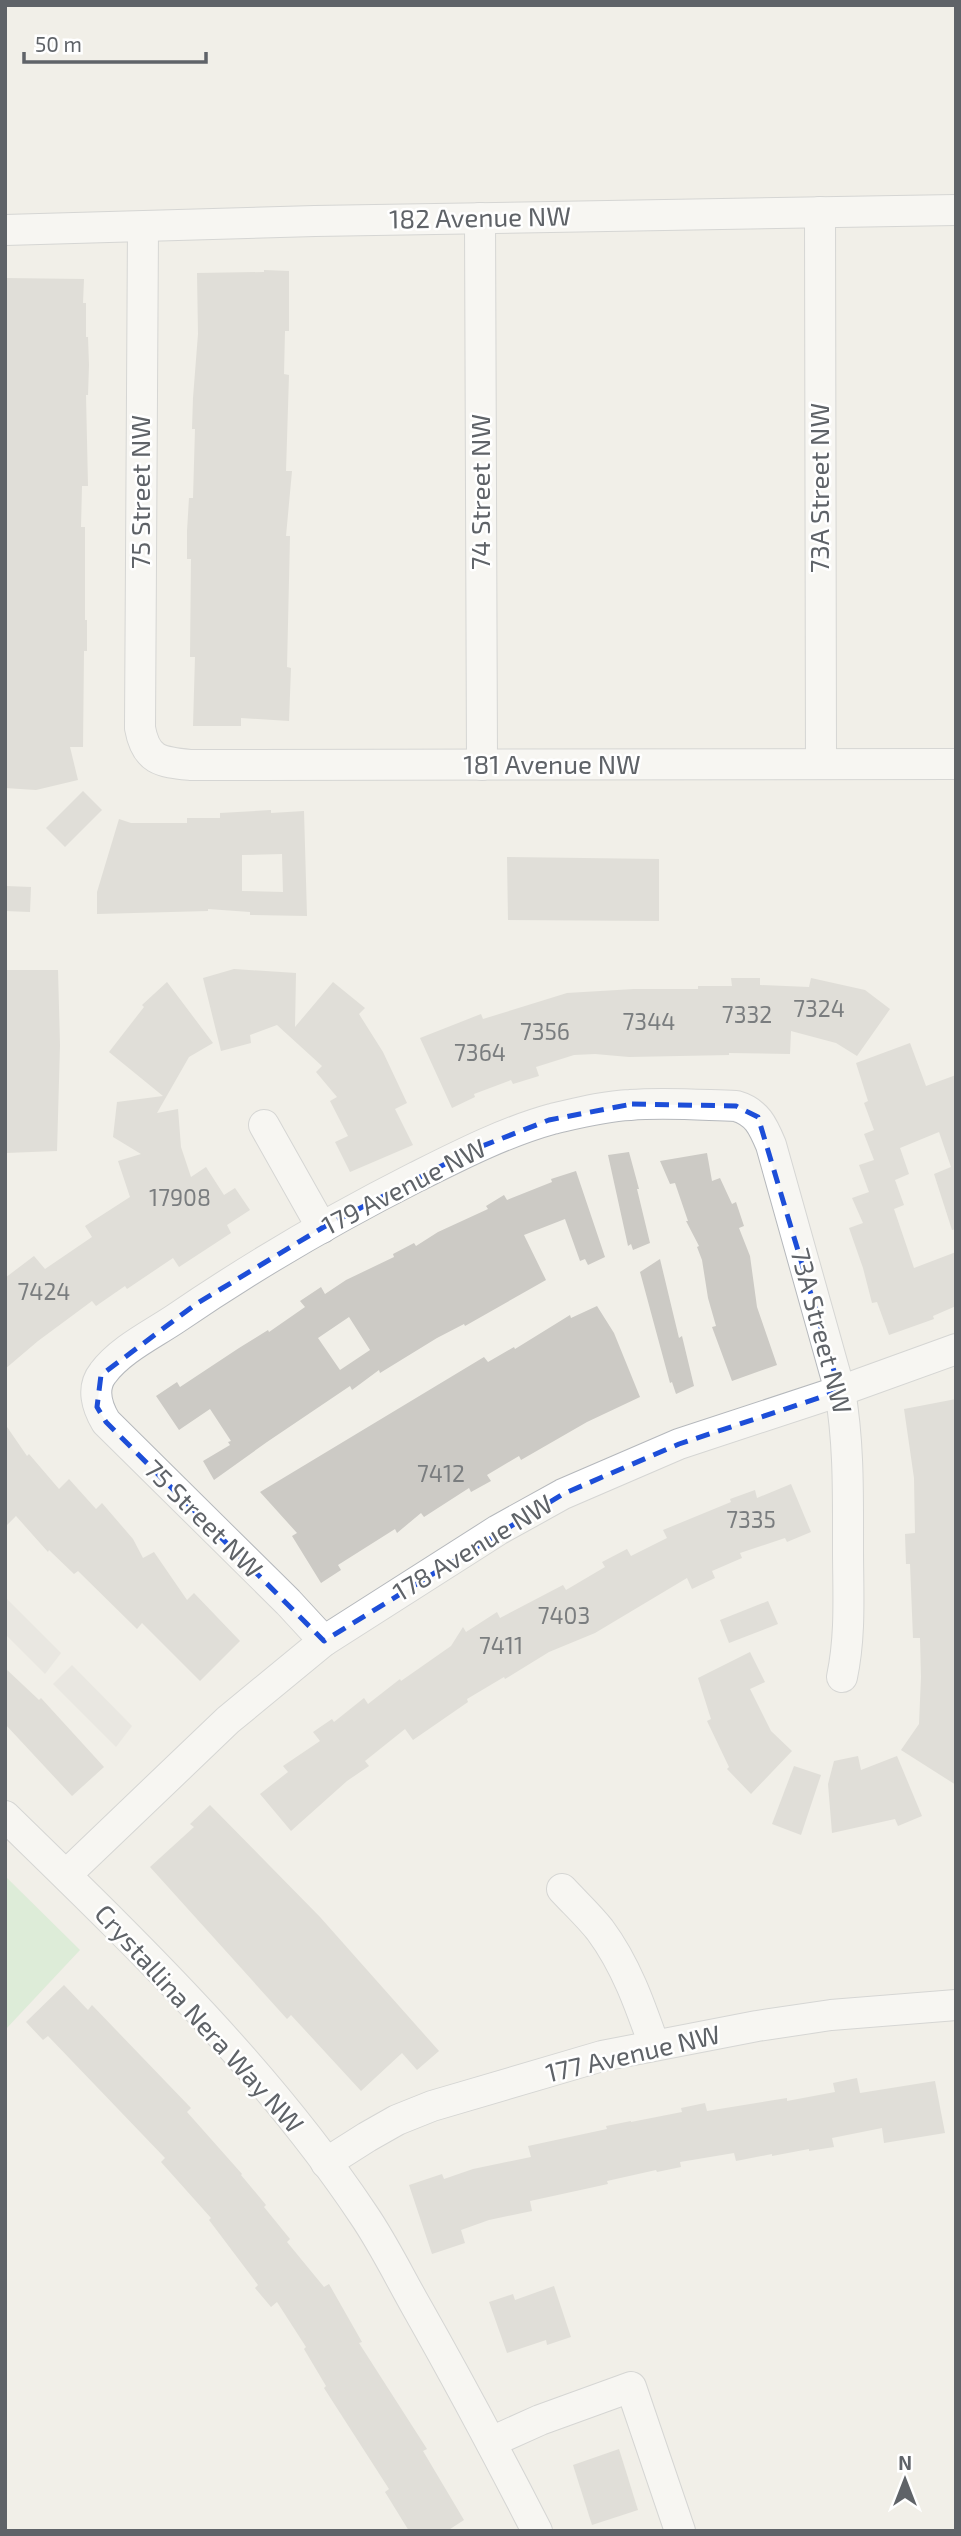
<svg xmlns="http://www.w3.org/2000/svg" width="961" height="2536" font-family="'Exo 2',sans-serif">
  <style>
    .industrial { fill: #e0deda }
    .green { fill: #c5e8c5 }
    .building { fill: #cccac5; fill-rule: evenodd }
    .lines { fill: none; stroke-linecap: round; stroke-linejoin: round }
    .minor-casing { stroke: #b5b8bc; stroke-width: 32 }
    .minor { stroke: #fff; stroke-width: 30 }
    .marked { fill: none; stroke: #1d4ed8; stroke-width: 5; stroke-dasharray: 14 9; stroke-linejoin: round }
    .labels { text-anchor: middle; stroke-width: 5; stroke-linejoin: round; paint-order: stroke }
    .number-label { font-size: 23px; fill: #7a7d7f }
    .street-label { font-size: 26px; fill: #5f6368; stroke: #fff }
  </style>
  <rect width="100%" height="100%" fill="#f1efe8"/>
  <g class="industrial">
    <path d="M5,1597L61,1653L45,1674L5,1634Z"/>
    <path d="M72,1665L132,1726L116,1747L53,1684Z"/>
  </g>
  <path class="green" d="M5,1876L80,1950L5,2030Z"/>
  <g class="building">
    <path d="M264,270L289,271V331H285L284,374L289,375L286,471H292L286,536H290L287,667L291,668L289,721L241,718V726H193L195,657H190L191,559H187V531L189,498H193L195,429H192L193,398L198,334L197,273L264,272Z"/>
    <path d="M5,278L84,279L83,303H86V337H88L89,365L88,395H86L88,486H82L81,527H85V620H87V651H84L83,747H70L78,780L36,790L5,788Z"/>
    <path d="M83,791L102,810L65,847L46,828Z"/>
    <path d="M271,810V813L304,811L307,916L250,915V912L208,909V911L97,914V892L119,819L131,823H187V818H220V813ZM282,854L283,892L242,891V855Z"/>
    <path d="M507,857L659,859V921L508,920Z"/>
    <path d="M6,886L31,887L30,912L5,911Z"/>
    <path d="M234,969L296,973L295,1027L333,982L365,1008L359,1014L383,1052L407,1103L395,1109L413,1145L350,1172L335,1142L348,1136L330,1101L337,1097L316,1072L322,1066L277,1025L250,1035L251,1043L221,1051L203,978Z"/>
    <path d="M5,970H58L60,1045L57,1151L6,1153Z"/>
    <path d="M731,978H760V985L809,987L811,978L865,990L890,1009L857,1056L836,1043L791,1031L790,1054L729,1053V1055L629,1057L595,1054L574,1055L536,1067L539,1076L513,1084L511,1080L474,1094L475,1097L452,1108L420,1038L481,1014L483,1019L567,993L634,989H698V986H732Z"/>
    <path d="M167,982L213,1043L189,1057L157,1113L178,1109L181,1147L191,1177L206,1167L224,1195L235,1188L250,1210L227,1225L231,1233L179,1267L173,1258L127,1289L125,1286L96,1306L92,1301L38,1341L5,1369V1278L34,1256L45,1269L92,1237L85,1226L130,1197L118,1161L141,1154L113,1137L117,1102L163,1096L109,1052L144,1007L142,1005Z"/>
    <path d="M910,1043L926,1086L956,1075V1229L952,1230L934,1174L951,1167L939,1132L900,1148L909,1174L895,1180L904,1205L894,1209L914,1268L956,1252V1306L933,1316L934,1319L889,1335L877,1302L872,1303L863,1268L849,1228L863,1223L852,1198L869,1192L859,1165L874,1160L864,1134L874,1130L864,1103L868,1101L856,1063Z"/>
    <path d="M629,1152L639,1189H637L650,1243L633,1250L631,1244L628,1246L608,1155Z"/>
    <path d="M707,1153L712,1181L720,1178L732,1204L736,1202L744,1226L739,1228L750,1256L757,1307L777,1365L732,1381L712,1327L716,1326L708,1298L702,1260L697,1247L699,1246L686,1221H688L675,1183L670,1184L660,1161Z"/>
    <path d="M576,1171L605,1257L588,1265L585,1259L580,1261L565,1219L524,1235L546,1280L465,1326L464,1324L437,1338L380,1373L379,1370L352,1390L350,1386L267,1442L214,1480L203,1461L230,1445L228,1442L231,1441L210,1409L179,1430L156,1396L177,1382L180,1387L239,1348L268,1330L269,1332L305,1307L300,1301L321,1287L325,1294L346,1280L394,1257L393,1254L414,1243L416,1246L438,1232L488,1209L486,1206L504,1195L507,1200L552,1182L551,1179ZM349,1317L370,1350L340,1370L318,1338Z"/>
    <path d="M660,1259L679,1338L682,1336L694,1386L676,1394L672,1382L670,1383L640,1272Z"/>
    <path d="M597,1306L614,1333L640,1397L587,1422L521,1460L519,1456L487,1475L491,1481L471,1492L469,1488L424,1517L421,1513L397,1533L395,1529L338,1565L341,1570L321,1583L292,1536L297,1533L260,1492L484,1357L488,1362L514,1347L515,1349L570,1315L571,1318Z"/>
    <path d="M956,1399V1785L901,1750L919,1724L921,1677L920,1638H913L910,1564H906L905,1534L915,1533L914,1478L904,1409Z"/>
    <path d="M5,1424L27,1456L29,1454L59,1489L69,1479L96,1509L102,1503L133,1539L143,1558L154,1552L187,1600L194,1593L240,1641L200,1681L142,1623L137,1629L78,1571L74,1574L49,1550L48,1552L16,1516L5,1527Z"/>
    <path d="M791,1484L811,1532L787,1542L785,1538L740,1553L742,1558L712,1571L715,1578L692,1589L687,1578L595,1633L549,1652L505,1679L504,1677L467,1699L468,1702L413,1740L405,1729L365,1761L369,1766L347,1781L291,1831L260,1794L288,1772L283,1766L320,1741L313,1732L332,1719L334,1722L364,1698L368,1704L400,1679L401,1681L451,1646L463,1627L466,1632L497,1612L500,1618L563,1585L566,1590L605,1567L602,1562L627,1549L631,1556L667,1538L663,1530L731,1502L730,1499L755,1490L757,1498Z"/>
    <path d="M768,1601L778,1624L729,1643L720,1620Z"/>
    <path d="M750,1652L765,1682L750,1689L771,1731L792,1751L751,1794L727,1769L729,1767L707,1721L711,1719L698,1678Z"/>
    <path d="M5,1668L39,1700L41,1698L104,1767L72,1796L5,1724Z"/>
    <path d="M858,1756L861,1770L897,1756L922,1816L898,1826L895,1819L832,1833L828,1784L834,1761Z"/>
    <path d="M794,1766L821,1775L801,1835L772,1824Z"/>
    <path d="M210,1805L320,1917L439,2051L417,2070L402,2053L361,2091L291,2015L287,2019L150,1867L194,1827L190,1824Z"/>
    <path d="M64,1985L88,2010L92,2005L191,2108L187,2112L242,2174L241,2175L266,2205L264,2207L290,2239L287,2242L324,2287L329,2284L362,2342L359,2343L427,2449L423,2451L464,2520L447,2531H409L385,2492L389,2489L324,2388L326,2386L304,2349L306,2347L277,2302L271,2307L255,2288L258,2285L209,2220L211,2218L161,2162L165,2158L48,2036L43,2040L26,2022Z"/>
    <path d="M857,2078L860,2093L935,2081L945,2133L884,2143L882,2128L832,2138L834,2147L809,2151V2149L772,2156V2154L736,2161L734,2153L680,2162L681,2167L657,2172L656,2170L607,2181L608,2184L530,2201L532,2211L489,2220L461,2230L465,2243L432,2254L409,2185L442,2174L444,2179L473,2169L531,2157L528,2146L607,2129L606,2126L631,2121V2122L682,2112L681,2108L705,2103L707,2111L787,2098V2101L835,2092L833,2083Z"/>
    <path d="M554,2286L571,2337L547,2345L546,2340L507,2353L489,2302L513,2294L515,2300Z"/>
    <path d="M619,2449L638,2510L592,2525L573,2465Z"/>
  </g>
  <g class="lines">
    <g class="minor-casing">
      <g id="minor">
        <path d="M820,212L821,764"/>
        <path d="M480,218L482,765"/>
        <path d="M143,227L140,728C146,761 161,762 191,765L956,764"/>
        <path d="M5,230L315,221L956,210"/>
        <path d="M264,1125L322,1228"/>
        <path d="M324,1641L288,1602L106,1422C97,1407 91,1388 103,1373C120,1350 151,1335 175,1319C251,1267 333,1219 416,1177C460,1155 505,1132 552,1119C578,1113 604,1106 630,1105C665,1102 701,1105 736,1106C757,1112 763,1126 771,1145L840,1391C849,1443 848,1495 848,1548C848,1592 851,1634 842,1677"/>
        <path d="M5,1816C132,1940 264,2066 363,2214C383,2243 399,2276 416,2306C458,2380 498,2455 537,2531"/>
        <path d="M66,1875L228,1720L324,1641L498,1530L563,1494L679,1444L840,1391L956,1349"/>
        <path d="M562,1889C575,1903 589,1916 600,1930C626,1965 640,2005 654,2045"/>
        <path d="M326,2163L367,2137L397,2120L432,2106L602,2056L757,2026L831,2015L956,2005"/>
        <path d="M491,2442L540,2420L631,2387L680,2531"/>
      </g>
    </g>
    <use href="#minor" class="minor"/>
  </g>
  <path d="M0 0H961V2536H0ZM632,1104L736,1106L758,1117L840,1391L679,1444L563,1494L324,1641L106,1422L97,1407L101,1375L196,1304L322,1228L472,1150L549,1120Z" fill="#f1efe8" fill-opacity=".55" fill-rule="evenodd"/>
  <path class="marked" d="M632,1104L736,1106L758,1117L840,1391L679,1444L563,1494L324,1641L106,1422L97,1407L101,1375L196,1304L322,1228L472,1150L549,1120Z"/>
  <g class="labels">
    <g class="number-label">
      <text x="819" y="1017">7324</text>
      <text x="747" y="1023">7332</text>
      <text x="649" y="1030">7344</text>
      <text x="545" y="1040">7356</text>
      <text x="480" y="1061">7364</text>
      <text x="180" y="1206">17908</text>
      <text x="44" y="1300">7424</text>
      <text x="441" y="1482">7412</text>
      <text x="751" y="1528">7335</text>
      <text x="564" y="1624">7403</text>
      <text x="501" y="1654">7411</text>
    </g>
    <g class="street-label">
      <text transform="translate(480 218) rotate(-1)" y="9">182 Avenue NW</text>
      <text transform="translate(820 488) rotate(-90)" y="9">73A Street NW</text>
      <text transform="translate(141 492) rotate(-90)" y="9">75 Street NW</text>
      <text transform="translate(481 492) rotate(-90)" y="9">74 Street NW</text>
      <text x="552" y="774">181 Avenue NW</text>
      <text transform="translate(404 1187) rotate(-27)" y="9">179 Avenue NW</text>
      <text transform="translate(821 1331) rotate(75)" y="9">73A Street NW</text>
      <text transform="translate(203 1519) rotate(45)" y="9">75 Street NW</text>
      <text transform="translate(473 1548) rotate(-31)" y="9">178 Avenue NW</text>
      <text transform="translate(199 2019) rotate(48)" y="9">Crystallina Nera Way NW</text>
      <text transform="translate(633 2054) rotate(-13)" y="9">177 Avenue NW</text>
    </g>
  </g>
  <rect width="961" height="2536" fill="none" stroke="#5f6368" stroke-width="14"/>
  <g transform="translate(905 2480)" stroke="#ffffff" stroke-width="5" paint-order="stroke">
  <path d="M0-5L12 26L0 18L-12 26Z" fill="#5f6368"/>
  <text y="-10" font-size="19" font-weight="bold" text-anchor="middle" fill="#5f6368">N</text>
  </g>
  <path d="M24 52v10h182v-10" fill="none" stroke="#5f6368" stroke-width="3.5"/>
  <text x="35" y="52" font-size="21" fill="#5f6368" stroke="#ffffff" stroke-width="5" paint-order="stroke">50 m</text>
</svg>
